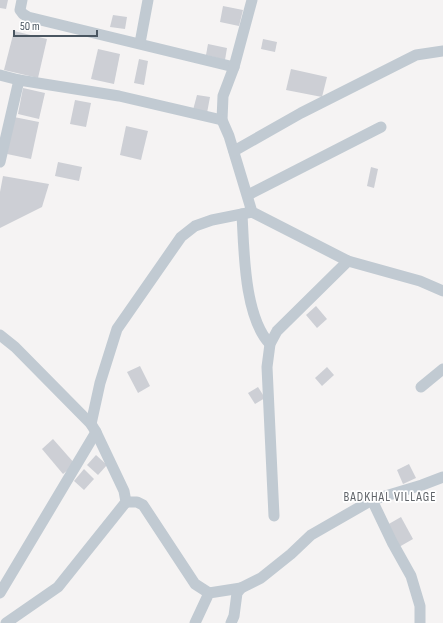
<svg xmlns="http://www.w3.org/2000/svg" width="443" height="623" font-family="'Sofia Sans Condensed',sans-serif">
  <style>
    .building { fill: #cdcfd5 }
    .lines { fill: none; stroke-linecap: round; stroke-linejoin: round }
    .minor { stroke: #c1cad2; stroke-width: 11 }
    .labels { text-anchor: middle; stroke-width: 3.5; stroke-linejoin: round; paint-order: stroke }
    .neighbourhood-label { font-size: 13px; letter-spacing: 1px; fill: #5f6368; stroke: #fff }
  </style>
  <rect width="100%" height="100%" fill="#f5f3f3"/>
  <g class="building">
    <path d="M0,0H8L6,9L0,8Z"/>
    <path d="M223,6L243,10L239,26L220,22Z"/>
    <path d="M113,15L127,17L125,29L110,27Z"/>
    <path d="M14,31L47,39L38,78L4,70Z"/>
    <path d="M263,39L277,42L275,52L261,49Z"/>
    <path d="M208,44L227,48L225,60L206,55Z"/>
    <path d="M98,49L120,54L114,84L91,79Z"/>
    <path d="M139,59L148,61L144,85L134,83Z"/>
    <path d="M291,69L327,77L322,97L286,90Z"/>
    <path d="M23,88L45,93L39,119L18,114Z"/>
    <path d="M197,95L210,97L207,113L193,110Z"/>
    <path d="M75,100L91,103L86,127L70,124Z"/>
    <path d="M14,117L39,122L31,159L7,154Z"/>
    <path d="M126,126L148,131L141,160L120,155Z"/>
    <path d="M58,162L82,167L79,181L55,176Z"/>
    <path d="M371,167L378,169L374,188L367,186Z"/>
    <path d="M3,176L49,184L42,207L0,228V192Z"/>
    <path d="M316,306L327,319L317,328L306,315Z"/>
    <path d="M140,366L150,386L138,393L127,372Z"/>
    <path d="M327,367L334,375L322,386L315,378Z"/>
    <path d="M258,387L265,398L255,404L248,393Z"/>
    <path d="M53,439L75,464L63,474L42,449Z"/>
    <path d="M96,455L107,465L98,475L87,465Z"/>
    <path d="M409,464L416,478L403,484L397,470Z"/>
    <path d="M84,469L94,479L84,490L74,481Z"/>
    <path d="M401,517L413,539L399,547L387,525Z"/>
  </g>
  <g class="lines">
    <g class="minor">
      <path d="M22,0L20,10L23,14L28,17L234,67"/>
      <path d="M252,0L234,67L223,96L222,120L229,136L252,212L348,261L420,281L443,291"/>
      <path d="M140,43L148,0"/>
      <path d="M0,75L19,80L119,96L222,120"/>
      <path d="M234,151L301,113L416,55L443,51"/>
      <path d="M0,162L19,80"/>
      <path d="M248,195L381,127"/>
      <path d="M242,214C244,250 244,317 270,344"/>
      <path d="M0,335L15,347L91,424L96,432L124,491L126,502L58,587L6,623"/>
      <path d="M421,387L443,369"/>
      <path d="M91,424L100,383L117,329L181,237L195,226L212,220L252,212"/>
      <path d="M372,500L392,542L411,576L420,606V623"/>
      <path d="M126,502H137L143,505L195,584L209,593"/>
      <path d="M274,516L267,367L270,344L277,331L348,261"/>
      <path d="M0,593L96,432"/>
      <path d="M195,623L209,593L241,588"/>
      <path d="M231,623L234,616L237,593L241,588L261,578L291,554L311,535L372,500L422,485L443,477"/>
    </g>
  </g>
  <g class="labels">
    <g class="neighbourhood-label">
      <text x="390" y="501">BADKHAL VILLAGE</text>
    </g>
  </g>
  <path d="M14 30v6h83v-6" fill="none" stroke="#4a5661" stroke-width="2"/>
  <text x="20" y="30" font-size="12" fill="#4a5661" stroke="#ffffff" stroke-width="3" paint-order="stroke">50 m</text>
</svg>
